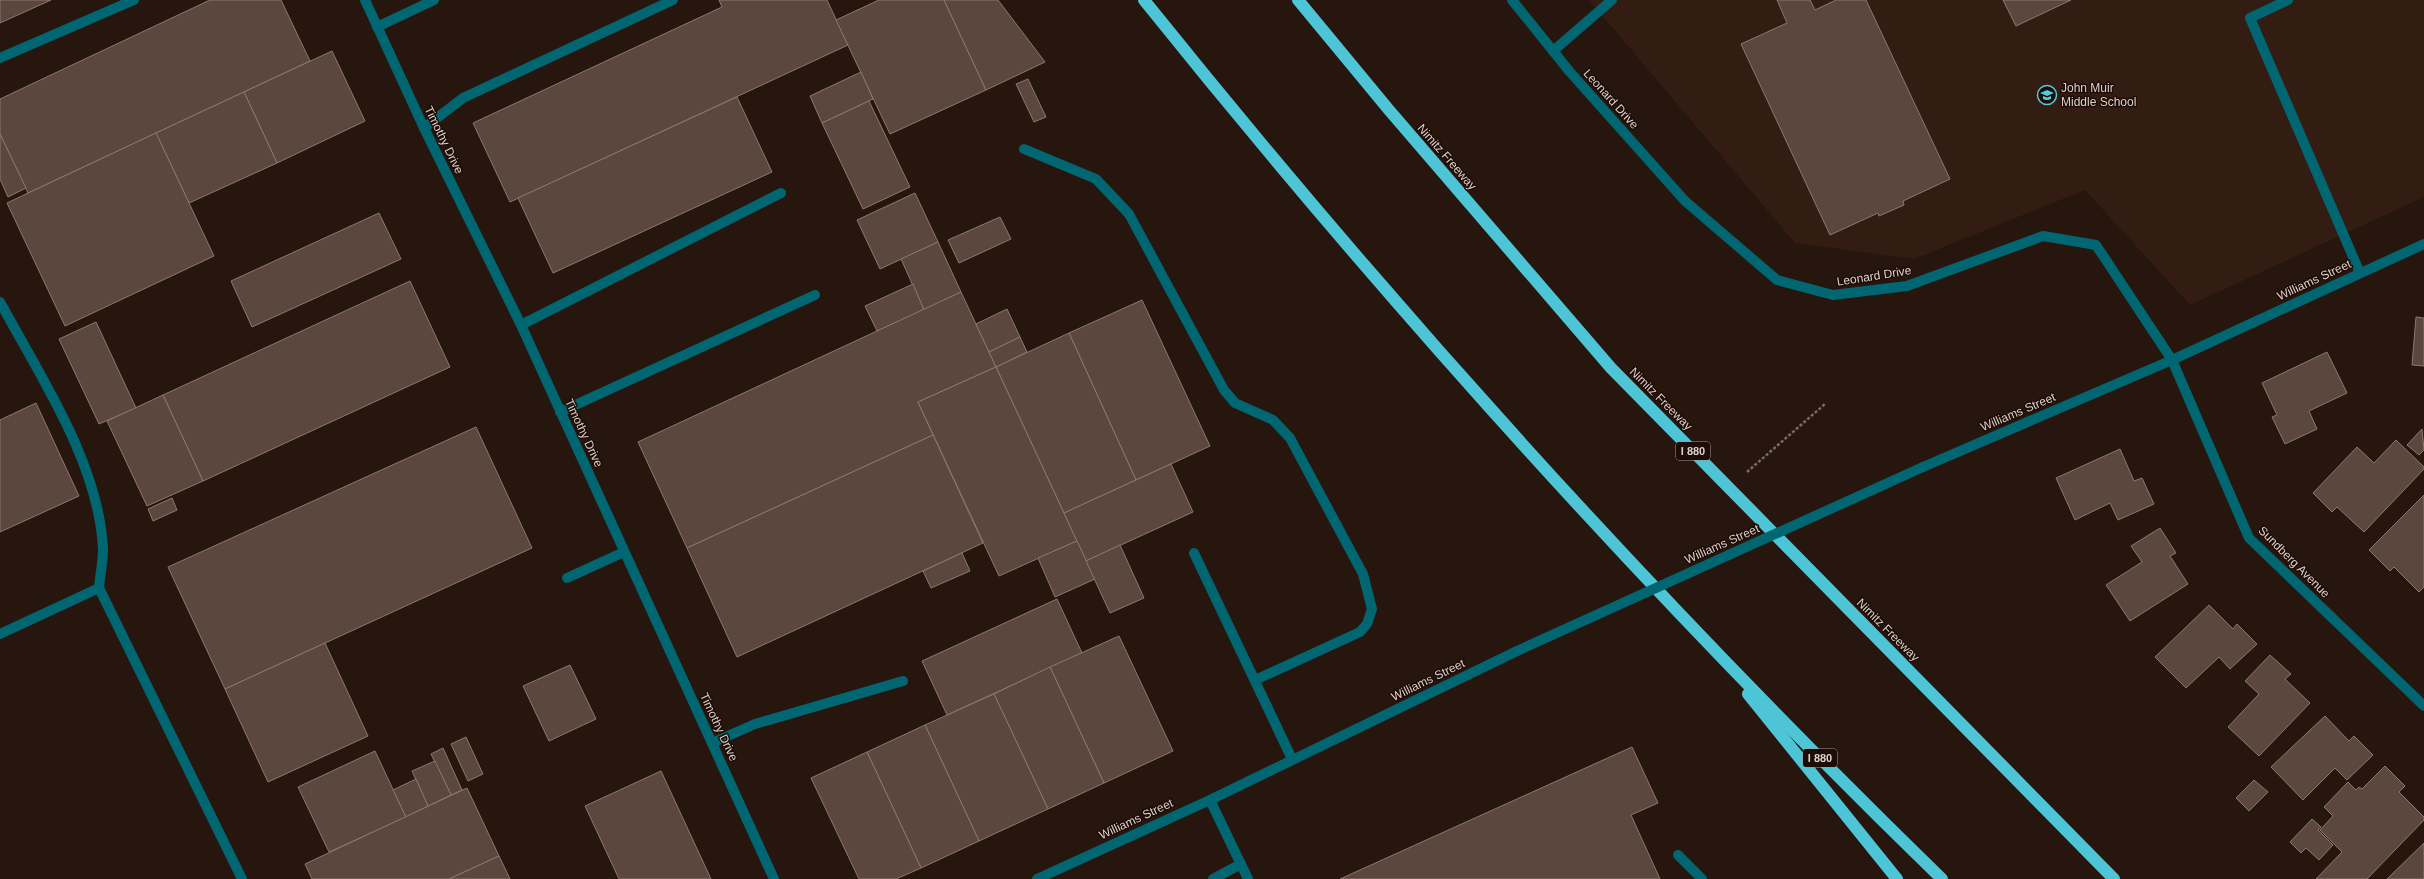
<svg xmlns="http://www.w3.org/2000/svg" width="2424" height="879" font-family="Helvetica,sans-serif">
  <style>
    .built { fill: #331c11 }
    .building { fill: #5c473e; stroke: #8e776e }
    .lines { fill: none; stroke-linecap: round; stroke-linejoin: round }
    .path { stroke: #7b6b65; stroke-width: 2.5; stroke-dasharray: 3 2; stroke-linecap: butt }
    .service { stroke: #006672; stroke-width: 10 }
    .minor { stroke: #006672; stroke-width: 10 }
    .tertiary { stroke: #006672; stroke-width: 10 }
    .motorway { stroke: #4ec5d7; stroke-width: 12 }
    .tertiary-bridge { stroke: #006672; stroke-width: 10 }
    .labels { text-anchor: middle; stroke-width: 3; stroke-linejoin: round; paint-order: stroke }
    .shield { fill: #1d0d06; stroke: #a39690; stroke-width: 1 }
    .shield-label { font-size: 11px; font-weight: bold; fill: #ddd0cb }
    .poi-label { font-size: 12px; fill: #ddd0cb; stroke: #1d0d06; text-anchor: start }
    .street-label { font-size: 12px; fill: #ddd0cb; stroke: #1d0d06 }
  </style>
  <rect width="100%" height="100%" fill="#27160e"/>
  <path class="built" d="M1589,0H2424V197L2190,305L2085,190L1914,259L1795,243Z"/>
  <g class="building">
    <path d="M0,0H51L0,23Z"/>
    <path d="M210,0H281L310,61L28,193L0,134V99Z"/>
    <path d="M719,0H827L848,45L510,202L473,123L722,7Z"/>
    <path d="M879,0H944L986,90L890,134L836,20Z"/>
    <path d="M944,0H998L1045,62L986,90Z"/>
    <path d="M1777,0H1810L1815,10L1836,0H1866L1950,179L1903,201L1904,205L1879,216L1878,213L1830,235L1741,44L1787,23Z"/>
    <path d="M2003,0H2071L2016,26Z"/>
    <path d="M332,51L365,121L277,163L244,92Z"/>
    <path d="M861,72L873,99L822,123L810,96Z"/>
    <path d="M1028,79L1046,117L1034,122L1016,84Z"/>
    <path d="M244,92L277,163L189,203L156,133Z"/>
    <path d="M737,97L772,172L553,273L518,198Z"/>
    <path d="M869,101L910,187L863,209L822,123Z"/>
    <path d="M156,133L214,256L65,326L7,203Z"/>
    <path d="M0,134L26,188L8,197L0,179Z"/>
    <path d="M915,193L938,242L880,269L857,220Z"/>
    <path d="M379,213L401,259L252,327L231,281Z"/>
    <path d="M1000,217L1011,239L959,263L948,240Z"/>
    <path d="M938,242L961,292L924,310L901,259Z"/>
    <path d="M410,281L450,367L203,481L163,395Z"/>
    <path d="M913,284L924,310L877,331L865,306Z"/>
    <path d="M961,292L996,367L918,402L933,435L687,548L638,442Z"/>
    <path d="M1142,300L1210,446L1136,480L1069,333Z"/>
    <path d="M1007,309L1020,337L989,352L976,324Z"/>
    <path d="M2416,317L2424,318V366L2412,365Z"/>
    <path d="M96,322L136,408L99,424L59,339Z"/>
    <path d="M1069,333L1136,480L1064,513L996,367Z"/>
    <path d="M1020,337L1027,352L996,367L989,352Z"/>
    <path d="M2327,352L2347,393L2309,411L2317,429L2285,444L2272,417L2277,415L2262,383Z"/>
    <path d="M996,367L1077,541L999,576L918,402Z"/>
    <path d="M163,395L203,481L147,506L107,421Z"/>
    <path d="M36,403L79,496L0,532V420Z"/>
    <path d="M476,427L532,548L225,689L168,567Z"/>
    <path d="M2422,429L2424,450L2419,455L2407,445Z"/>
    <path d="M933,435L983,543L737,657L687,548Z"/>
    <path d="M2396,440L2424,467V469L2364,532L2337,507L2332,512L2313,493L2357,447L2374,463Z"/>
    <path d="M2120,449L2134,481L2142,478L2154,504L2118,520L2110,503L2075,520L2056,478Z"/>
    <path d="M1171,464L1193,512L1086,561L1064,513Z"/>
    <path d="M2424,495V587L2419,592L2394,567L2390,571L2369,550Z"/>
    <path d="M172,498L177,510L153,521L148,509Z"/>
    <path d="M2160,528L2176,553L2170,556L2188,584L2130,621L2106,585L2142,562L2131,546Z"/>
    <path d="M1077,541L1095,579L1055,597L1038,558Z"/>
    <path d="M1120,545L1144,598L1110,613L1086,561Z"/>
    <path d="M962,553L970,571L931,588L923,571Z"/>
    <path d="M1057,599L1082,653L947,715L922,661Z"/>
    <path d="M2209,605L2233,629L2237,624L2257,644L2230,669L2219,657L2186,688L2155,657Z"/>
    <path d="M1119,636L1173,751L1104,783L1050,667Z"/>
    <path d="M325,643L368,736L268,782L225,689Z"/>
    <path d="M2270,655L2291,674L2285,679L2310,703L2259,756L2228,727L2259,694L2245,681Z"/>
    <path d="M570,665L596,719L549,741L523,686Z"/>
    <path d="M1050,667L1104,783L1048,809L994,694Z"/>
    <path d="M994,694L1048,809L979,841L925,725Z"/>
    <path d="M2325,716L2349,741L2354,736L2373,755L2347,780L2335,768L2303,800L2271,767Z"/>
    <path d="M925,725L979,841L921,868L867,752Z"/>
    <path d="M466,737L483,774L468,781L451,744Z"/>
    <path d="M1632,747L1658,803L1631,815L1660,879H1340Z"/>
    <path d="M443,748L462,790L451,795L431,754Z"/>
    <path d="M375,751L406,817L329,852L298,787Z"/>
    <path d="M867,752L921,868L896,879H859L811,778Z"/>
    <path d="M435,761L451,795L428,806L412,771Z"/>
    <path d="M2385,766L2405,786L2399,792L2424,817V820L2367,879H2316L2342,852L2320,830L2333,816L2324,807L2348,782L2356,790L2359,787L2362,789Z"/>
    <path d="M661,771L711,879H619L585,806Z"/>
    <path d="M416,779L428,806L406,817L393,790Z"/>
    <path d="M2254,780L2268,792L2249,811L2236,798Z"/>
    <path d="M467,788L499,856L449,879H312L305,864Z"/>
    <path d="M2312,819L2321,827L2318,830L2333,845L2319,860L2306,848L2301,853L2290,842Z"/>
    <path d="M2424,843V879H2387Z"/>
    <path d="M499,856L510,879H449Z"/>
  </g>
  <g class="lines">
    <path class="path" d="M1747,472L1825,404"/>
    <g class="service">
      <path d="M2288,0L2250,18L2360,273"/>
      <path d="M377,27L434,0"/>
      <path d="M1553,51L1612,0"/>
      <path d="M0,58L134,0"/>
      <path d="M424,128L463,98L673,0"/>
      <path d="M1024,149L1096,179L1129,214L1224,390L1235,403L1273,420L1290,438L1363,574L1372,609L1367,624L1360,632L1255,680"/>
      <path d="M0,302C40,376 99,463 103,549C103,562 100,575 99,588"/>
      <path d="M521,325L781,193"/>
      <path d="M560,412L815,295"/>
      <path d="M1194,553L1292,759"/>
      <path d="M567,578L624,552"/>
      <path d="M0,634L99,588L242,879"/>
      <path d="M712,743L755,724L903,681"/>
      <path d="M1210,800L1248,879"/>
      <path d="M1678,855L1702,879"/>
      <path d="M1213,879L1241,864"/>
    </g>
    <g class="minor">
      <path d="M365,0L424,128L521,325L774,879"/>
      <path d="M1512,0L1570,72L1685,201L1777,280L1833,295L1907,286L2043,236L2096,245L2172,360L2249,538L2424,706"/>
    </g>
    <g class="tertiary">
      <path d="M1923,467L2172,360L2424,244"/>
      <path d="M1037,879L1210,800L1517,651"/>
    </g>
    <g class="motorway">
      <path d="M1144,0C1392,309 1658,603 1942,879"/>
      <path d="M1298,0L1389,110L1611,368L2114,879"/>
      <path d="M1748,694L1897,879"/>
    </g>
    <path class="tertiary-bridge" d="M1517,651L1923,467"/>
  </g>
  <defs>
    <g id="school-ring" transform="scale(1)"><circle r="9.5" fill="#1d0d06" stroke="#54cadd" stroke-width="1.5"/><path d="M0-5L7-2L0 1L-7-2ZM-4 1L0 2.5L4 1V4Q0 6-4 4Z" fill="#54cadd"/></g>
  </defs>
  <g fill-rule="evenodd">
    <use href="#school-ring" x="2047" y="95"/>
  </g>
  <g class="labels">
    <g class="shield">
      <rect x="1676" y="442" width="34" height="18" rx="3"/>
      <rect x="1803" y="749" width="34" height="18" rx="3"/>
    </g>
    <g class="shield-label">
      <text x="1693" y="455">I 880</text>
      <text x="1820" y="762">I 880</text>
    </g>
    <g class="poi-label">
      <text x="2061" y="92">John Muir<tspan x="2061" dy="14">Middle School</tspan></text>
    </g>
    <g class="street-label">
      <text transform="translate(1611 99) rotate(48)" y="4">Leonard Drive</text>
      <text transform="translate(444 140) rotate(64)" y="4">Timothy Drive</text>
      <text transform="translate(1447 157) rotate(49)" y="4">Nimitz Freeway</text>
      <text transform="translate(1874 276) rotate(-9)" y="4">Leonard Drive</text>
      <text transform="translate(2314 280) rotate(-25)" y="4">Williams Street</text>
      <text transform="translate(1661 399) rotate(45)" y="4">Nimitz Freeway</text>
      <text transform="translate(2018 412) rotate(-23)" y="4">Williams Street</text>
      <text transform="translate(584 433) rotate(65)" y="4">Timothy Drive</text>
      <text transform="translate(1722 544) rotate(-24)" y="4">Williams Street</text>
      <text transform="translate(2294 562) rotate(45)" y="4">Sundberg Avenue</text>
      <text transform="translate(1888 630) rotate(45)" y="4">Nimitz Freeway</text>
      <text transform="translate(1428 680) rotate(-26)" y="4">Williams Street</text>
      <text transform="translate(719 727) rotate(65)" y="4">Timothy Drive</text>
      <text transform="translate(1136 819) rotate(-25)" y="4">Williams Street</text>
    </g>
  </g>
</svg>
